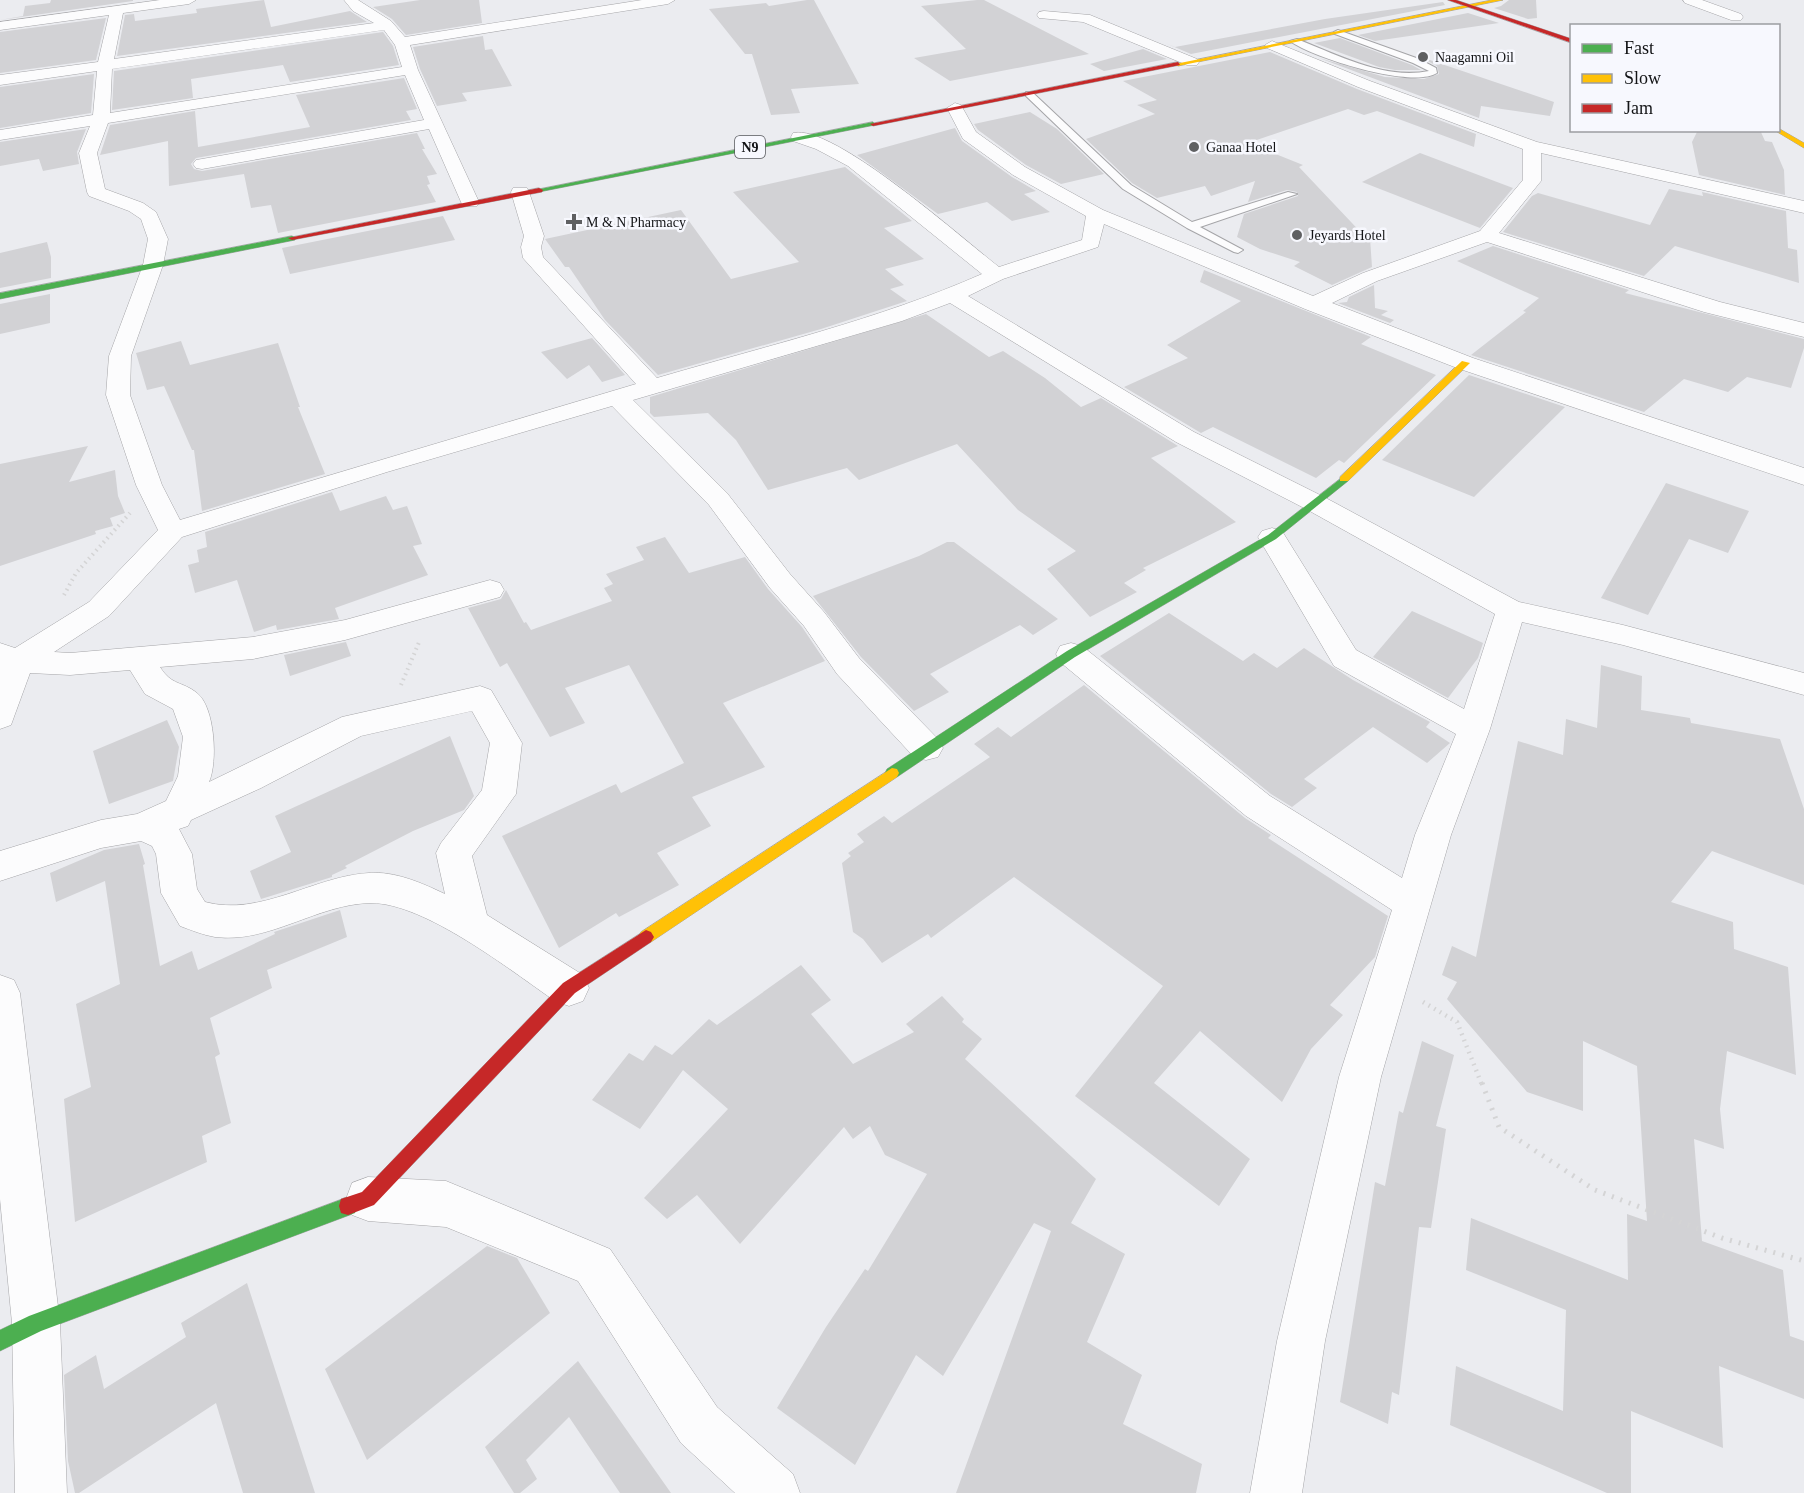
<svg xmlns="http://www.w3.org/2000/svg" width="1804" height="1493" font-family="Georgia,serif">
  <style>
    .building { fill: #d2d2d5 }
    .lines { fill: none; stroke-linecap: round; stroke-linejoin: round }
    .lane-casing { stroke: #a5a5a8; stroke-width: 2 }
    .street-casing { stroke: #a5a5a8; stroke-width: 1 }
    .fast-casing { stroke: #a5a5a8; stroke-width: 1 }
    .slow-casing { stroke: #a5a5a8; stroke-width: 1 }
    .jam-casing { stroke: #a5a5a8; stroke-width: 1 }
    .path-far2 { stroke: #d4d4d5; stroke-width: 4; stroke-dasharray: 1.5 4; stroke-linecap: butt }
    .path-far1 { stroke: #d4d4d5; stroke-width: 4.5; stroke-dasharray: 1.5 5; stroke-linecap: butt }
    .path { stroke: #d4d4d5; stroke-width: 5; stroke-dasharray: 2 7; stroke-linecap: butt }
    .lane { fill: #fcfcfd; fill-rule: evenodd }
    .street { fill: #fcfcfd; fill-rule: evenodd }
    .fast { fill: #4caf50; fill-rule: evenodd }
    .slow { fill: #ffc107; fill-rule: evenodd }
    .jam { fill: #c62828; fill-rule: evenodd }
    .poi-dot { fill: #5f6062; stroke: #f7f8fe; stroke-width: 2 }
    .labels { text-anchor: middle; stroke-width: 5; stroke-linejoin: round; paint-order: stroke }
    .far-poi-label { font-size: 14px; fill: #131416; stroke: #f7f8fe; text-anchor: start }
    .shield { fill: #f7f8fe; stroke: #57585c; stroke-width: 1.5 }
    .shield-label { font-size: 14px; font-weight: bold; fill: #131416 }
  </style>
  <rect width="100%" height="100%" fill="#ebecf0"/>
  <g class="building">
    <path d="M51,0H133V1L0,20L23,16L25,6L50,3Z"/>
    <path d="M264,0L271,27L350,11L367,22L117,56L125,15L134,14L135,21L197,13L196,9Z"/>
    <path d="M420,0H479L482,23L406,35L392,19L373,7Z"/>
    <path d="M807,0H814L859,84L791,89L800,113L771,115L752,54H745L709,9L766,3L769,6Z"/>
    <path d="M977,0H984L1089,54L950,81L914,58L966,49L921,6Z"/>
    <path d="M1509,0H1536L1537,18L1528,19L1494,8L1501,6Z"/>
    <path d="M1443,2L1445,5L1191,54L1165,43L1175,47L1325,19Z"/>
    <path d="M1468,13L1499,23L1375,41L1358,35Z"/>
    <path d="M106,18L96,60L0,73V32Z"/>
    <path d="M383,32L393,46L399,65L290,82L283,65L191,79L193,98L112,110L114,71Z"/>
    <path d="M483,36L485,50L492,49L512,86L462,93L467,101L437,106L420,69L413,47Z"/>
    <path d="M1340,38L1412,65L1421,70H1395L1379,67L1314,43Z"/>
    <path d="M1143,49L1167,59L1104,71L1090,64Z"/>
    <path d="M1270,52L1357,89L1476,134L1474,147L1377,111L1364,115L1348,109L1248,143L1303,165L1299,167L1369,241L1370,238L1372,267L1332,285L1294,266L1300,262L1260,249L1237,237L1244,214L1298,196L1297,192L1287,190L1248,202L1255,181L1211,196L1205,186L1157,198L1132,183L1086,139L1155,114L1137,105L1157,100L1123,81Z"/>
    <path d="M1418,56L1554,102L1550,116L1481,106L1479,118L1319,58L1385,77L1424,79L1439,74L1437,66Z"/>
    <path d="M94,74L91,113L0,128V87Z"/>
    <path d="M404,78L417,109L406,111L411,120L196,158L191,164L194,169L202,171L417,133L425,149H422L437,174L427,176L430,184L427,185L436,202L278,233L271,205L251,208L244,174L169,186L168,141L100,155L110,125L195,111L198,147L310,127L296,95Z"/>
    <path d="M1030,112L1057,129L1104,174L1061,184L1026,165L978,130L974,124Z"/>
    <path d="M955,128L962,141L1012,177L1036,191L1024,194L1050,212L1012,221L987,202L938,214L857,155Z"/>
    <path d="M86,129L77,152L79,164L43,171L39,159L0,166V142Z"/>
    <path d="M1698,130H1760L1765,141L1772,142L1784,170L1785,195L1699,175L1692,142Z"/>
    <path d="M1420,153L1513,188L1480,228L1362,182Z"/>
    <path d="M845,167L912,221L884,228L924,259L885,269L904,285L890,289L907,301L821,329L658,375L605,320L569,267H565L545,239L681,210L731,279L799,262L733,192Z"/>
    <path d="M1669,189L1703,196L1702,192L1786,211L1788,248L1797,250L1799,283L1675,246L1644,276L1503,232L1532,196L1538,193L1650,225Z"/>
    <path d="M443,216L455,240L290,274L282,248Z"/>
    <path d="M47,242L51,257V278L0,288V253Z"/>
    <path d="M1493,246L1629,290L1625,293L1804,339V348L1791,388L1747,377L1728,392L1684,379L1644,412L1471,355L1526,312L1523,311L1539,298L1457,261Z"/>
    <path d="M1204,270L1371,337L1361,344L1436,375L1344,463L1339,460L1316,478L1213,427L1201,433L1124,387L1188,358L1167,345L1241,301L1200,282Z"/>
    <path d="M1374,285L1375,308L1388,311L1381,315L1394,320L1390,323L1338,303L1347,302L1349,297Z"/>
    <path d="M50,294V323L0,334V304Z"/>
    <path d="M926,314L989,357L1003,351L1045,378L1081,407L1101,398L1178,446L1151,458L1236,522L1143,568L1146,570L1124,583L1137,592L1090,617L1047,569L1076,551L1018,510L957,444L859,480L847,468L768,490L736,440L708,413L654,417L650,413V397Z"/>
    <path d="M592,338L625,375L602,382L589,365L567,379L541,352Z"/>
    <path d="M181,341L190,365L278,343L300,407H298L325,474L202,511L194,450H192L164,386L147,390L136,353Z"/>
    <path d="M1469,375L1565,407L1474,497L1382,460Z"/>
    <path d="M88,446L69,482L115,470L118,496L125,513L110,518L113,526L95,531L96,534L0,566V464Z"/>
    <path d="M1666,483L1749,511L1728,553L1689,539L1648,615L1601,598Z"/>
    <path d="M332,492L340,511L386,496L393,510L407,506L422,544L413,546L428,575L335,608L339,619L277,630L276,625L254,632L237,580L195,593L188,565L199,562L197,550L207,547L205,532Z"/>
    <path d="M665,537L689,573L745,557L768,589L802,627L825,661L723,703L765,767L692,797L711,826L657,853L679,885L619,917L616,913L559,948L502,836L616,784L621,793L684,763L629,665L565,688L585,723L550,737L507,663L500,667L468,608L501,599L506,590L524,623L526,622L531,630L612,601L604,588L613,584L606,574L644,560L636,547Z"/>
    <path d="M947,542H954L1058,619L1033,635L1020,625L930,674L949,692L914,711L861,657L813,596L919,556Z"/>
    <path d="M1412,611L1483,643L1478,658L1448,698L1373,657Z"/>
    <path d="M1169,613L1243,661L1254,653L1277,668L1304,648L1353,680L1430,722L1426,727L1450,743L1427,763L1373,727L1304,779L1317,788L1292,807L1271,794L1100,656Z"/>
    <path d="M346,642L351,656L290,676L284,655Z"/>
    <path d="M1601,665L1642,676L1641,710L1690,718L1691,723L1780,739L1804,809V885L1712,851L1671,902L1733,922L1734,949L1788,967L1796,1075L1727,1051L1720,1109L1724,1149L1694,1139L1702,1241L1783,1270L1790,1336L1804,1341V1399L1719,1366L1723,1448L1631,1411V1493H1607L1450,1425L1456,1366L1563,1411L1566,1310L1466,1270L1471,1218L1628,1280L1627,1214L1647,1221L1637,1066L1583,1041V1111L1527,1092L1447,999L1457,982L1442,975L1452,946L1476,957L1518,741L1563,755L1566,719L1597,728Z"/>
    <path d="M1084,685L1245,818L1271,835L1268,838L1388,916L1375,957L1330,1005L1343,1015L1311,1049L1282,1102L1200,1031L1154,1083L1250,1159L1219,1206L1075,1096L1163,986L1014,877L931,938L928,934L882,963L863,939L853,932L842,863L851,856L848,853L864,842L857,834L884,816L892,823L990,757L974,744L998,727L1011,737Z"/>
    <path d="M167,720L179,747L173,781L109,804L93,751Z"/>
    <path d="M450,736L474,796L464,810L413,831L345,866L347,868L332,875V877L261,899L250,871L291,852L275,816Z"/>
    <path d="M139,844L145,864L143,865L160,966L192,951L198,970L275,934L274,932L340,910L347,937L267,970L272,988L210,1018L220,1054L215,1057L231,1123L202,1136L207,1162L75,1222L64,1099L91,1087L76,1004L120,984L105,881L56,902L50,873L104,850Z"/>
    <path d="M801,965L831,1000L811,1014L853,1064L914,1032L906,1024L942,996L964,1019L962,1022L982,1039L965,1059L1096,1179L1071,1223L1125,1254L1087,1342L1142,1375L1123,1424L1202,1464L1196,1493H956L1051,1231L1034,1223L943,1376L916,1355L855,1465L777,1408L826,1327L865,1269L868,1271L927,1174L885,1155L870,1126L853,1139L844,1127L740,1244L697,1195L667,1219L644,1198L728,1109L683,1070L640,1129L592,1100L629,1053L643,1061L655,1045L672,1055L709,1019L717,1025Z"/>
    <path d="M1422,1041L1454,1055L1436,1126L1446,1129L1431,1228L1419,1227L1399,1395L1392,1392L1388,1424L1340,1402L1375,1182L1385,1186L1399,1111L1403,1113Z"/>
    <path d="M487,1246L517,1258L550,1313L367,1460L325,1369Z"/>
    <path d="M247,1283L315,1493H243L216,1403L79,1493H75L68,1461L64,1375L96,1355L104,1389L186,1337L181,1323Z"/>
    <path d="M578,1361L671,1493H620L569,1417L526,1460L537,1479L520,1493H514L485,1447Z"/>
  </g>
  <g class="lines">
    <g class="lane-casing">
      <g id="lane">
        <path d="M1338,30L1419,59L1436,68L1437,73C1412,89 1313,58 1290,41L1297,39C1338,55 1384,80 1429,71L1413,63L1335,34L1334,32Z"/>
        <path d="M1026,92H1032L1131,185L1192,222L1288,192L1297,194L1200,227L1243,250L1238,253L1234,252L1187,228L1123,189L1026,96Z"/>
      </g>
    </g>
    <g class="street-casing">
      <g id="street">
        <path d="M160,0H196L189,4L123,13L114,59L374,23L353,11L344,0H358L391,21L405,37L642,0H675L668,4L410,45L418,70L479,202L477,206H463L461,202L429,129L202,169L196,168L193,164L196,160L202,159L424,120L405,75L108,123L97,153L105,189L143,203L156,212L168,239L163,265L131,356L130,395L162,485L180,520L636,384L523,258L521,247L524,236L511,192L513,188H527L529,192L544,236L541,247L543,257L657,378C766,346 878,320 982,274L848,166L816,149L793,141L791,137L793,133C833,123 964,240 999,267L1082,240L1086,216L1013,175L963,139L947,108L955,103L961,105L976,132L1025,167L1103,210L1313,296L1363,273L1480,231L1523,180V149L1358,87L1267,48L1265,45L1272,41L1370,81L1537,142L1804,201V213L1541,153V181L1499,233L1720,302L1804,323V337L1704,312L1487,242L1377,281L1332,303L1473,358L1804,468V485L1457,368L1305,309L1104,224L1098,247L1003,279L968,296L1194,432L1324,497L1519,602L1623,625L1804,673V695L1623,645L1522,622L1490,729L1451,835L1381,1077L1325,1341L1302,1493H1250L1277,1341L1339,1077L1392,910L1246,816L1060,662L1056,654L1060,646L1071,643L1082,646L1270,796L1402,878L1415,835L1456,734L1334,666L1258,537L1262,531L1272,528L1282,531L1356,650L1464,709L1495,614L1306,509L1176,442L950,303L902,321L633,400L727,493L790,574L824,612L859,658L938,739L943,748L938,757L926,760L914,757L837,674L804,626L770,588L709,505L612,406L387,472L182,537L109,616L54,652L70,653L253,637L345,620L490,580L500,583L504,590L500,597L345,640L253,659L160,667C172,686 182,681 197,693C215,707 218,762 209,782L342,717L480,686L491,690L522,743L516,794L472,856L487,915L583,975L589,988L583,1001L569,1006L555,1001C510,970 425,903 371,903C317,904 269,944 215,937C203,935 191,930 180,926L161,893L156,854L152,846L141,841L101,848L0,881V851L101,820L137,814L166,801L178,776L183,737L173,709L145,694L130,670L70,675L30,673L11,725L0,729V643L15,648L89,602L158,530L136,485L106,395L109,356L143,265L148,239L141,219L129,211L89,196L87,192L79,153L90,126L0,140V130L93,115L97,71L0,85V75L98,62L109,15L0,30V22ZM384,30L395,45L402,67L110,113L112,69ZM472,711L490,743L482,790L441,843L436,853L445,894C422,883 395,871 369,873C314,876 261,917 205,902L197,889L192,854L179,829L188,826L191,820L261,788L361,736Z"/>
        <path d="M1683,0H1702L1741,14L1743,17L1741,20H1731L1685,3Z"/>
        <path d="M1044,11L1090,15L1197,59L1199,62L1197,65H1187L1083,22L1039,18L1037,15L1039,12Z"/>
        <path d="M0,975L14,980L20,993L60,1323L67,1493H15L12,1323L0,1199Z"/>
        <path d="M368,1177L446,1181L610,1249L717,1407L793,1474L800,1493H735L681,1443L578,1281L446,1227L368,1221L352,1215L346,1199L352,1183Z"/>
      </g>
    </g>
    <g class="fast-casing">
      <g id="fast">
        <path d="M873,122L875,125L539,192L535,190Z"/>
        <path d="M292,236L296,238L295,240L0,299V293Z"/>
        <path d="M1344,476L1349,479L1348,481L1276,539L1075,657L897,777H887L885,773L887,769L1067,651L1268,535Z"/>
        <path d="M348,1197L355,1199L357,1206L355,1213L41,1331L0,1351V1330L29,1316Z"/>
      </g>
    </g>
    <g class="slow-casing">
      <g id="slow">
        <path d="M1492,0H1503L1178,66L1175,64Z"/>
        <path d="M1778,128L1804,143V148L1774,130H1778Z"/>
        <path d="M1462,361L1470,363L1348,481H1340V477Z"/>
        <path d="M892,768L897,769L899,773L897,777L651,942L646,944L641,942L638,937L641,932Z"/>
      </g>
    </g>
    <g class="jam-casing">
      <g id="jam">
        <path d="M1448,0H1456L1572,39V43Z"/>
        <path d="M1178,62L1180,65L873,126L870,124Z"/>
        <path d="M539,188L543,190L542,192L292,240L288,238Z"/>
        <path d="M646,930L651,932L654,937L651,942L575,993L374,1205L348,1215L341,1213L339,1206L341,1199L362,1192L563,983Z"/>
      </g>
    </g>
    <g class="path-far2">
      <path d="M64,595L76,573L130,513"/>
      <path d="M401,685L420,640"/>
    </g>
    <path class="path-far1" d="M1423,1002L1457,1022L1482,1085"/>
    <path class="path" d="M1482,1083L1499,1127L1595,1190L1722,1238L1804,1261"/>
    <use href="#lane" class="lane"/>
    <use href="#street" class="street"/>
    <use href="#fast" class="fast"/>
    <use href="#slow" class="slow"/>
    <use href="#jam" class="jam"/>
  </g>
  <g class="poi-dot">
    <circle cx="1423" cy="57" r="6"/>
    <circle cx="1194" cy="147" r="6"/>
    <path d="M571 213h6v6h6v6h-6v6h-6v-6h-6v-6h6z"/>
    <circle cx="1297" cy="235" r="6"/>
  </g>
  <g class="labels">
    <g class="far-poi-label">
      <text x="1435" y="62">Naagamni Oil</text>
      <text x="1206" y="152">Ganaa Hotel</text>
      <text x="586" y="227">M &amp; N Pharmacy</text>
      <text x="1309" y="240">Jeyards Hotel</text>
    </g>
    <rect class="shield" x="735" y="136" width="30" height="22" rx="4.5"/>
    <g class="shield-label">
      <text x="750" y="152">N9</text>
    </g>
  </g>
  <rect x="1570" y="24" width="210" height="108" fill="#f7f8fe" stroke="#9c9da1" stroke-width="1.5"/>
  <rect x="1582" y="44" width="30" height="9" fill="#4caf50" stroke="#9c9da1" stroke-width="1.5"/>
  <text x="1624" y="54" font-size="18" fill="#131416">Fast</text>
  <rect x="1582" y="74" width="30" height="9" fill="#ffc107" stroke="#9c9da1" stroke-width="1.5"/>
  <text x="1624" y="84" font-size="18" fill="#131416">Slow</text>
  <rect x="1582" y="104" width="30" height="9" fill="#c62828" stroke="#9c9da1" stroke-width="1.5"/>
  <text x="1624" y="114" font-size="18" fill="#131416">Jam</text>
</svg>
